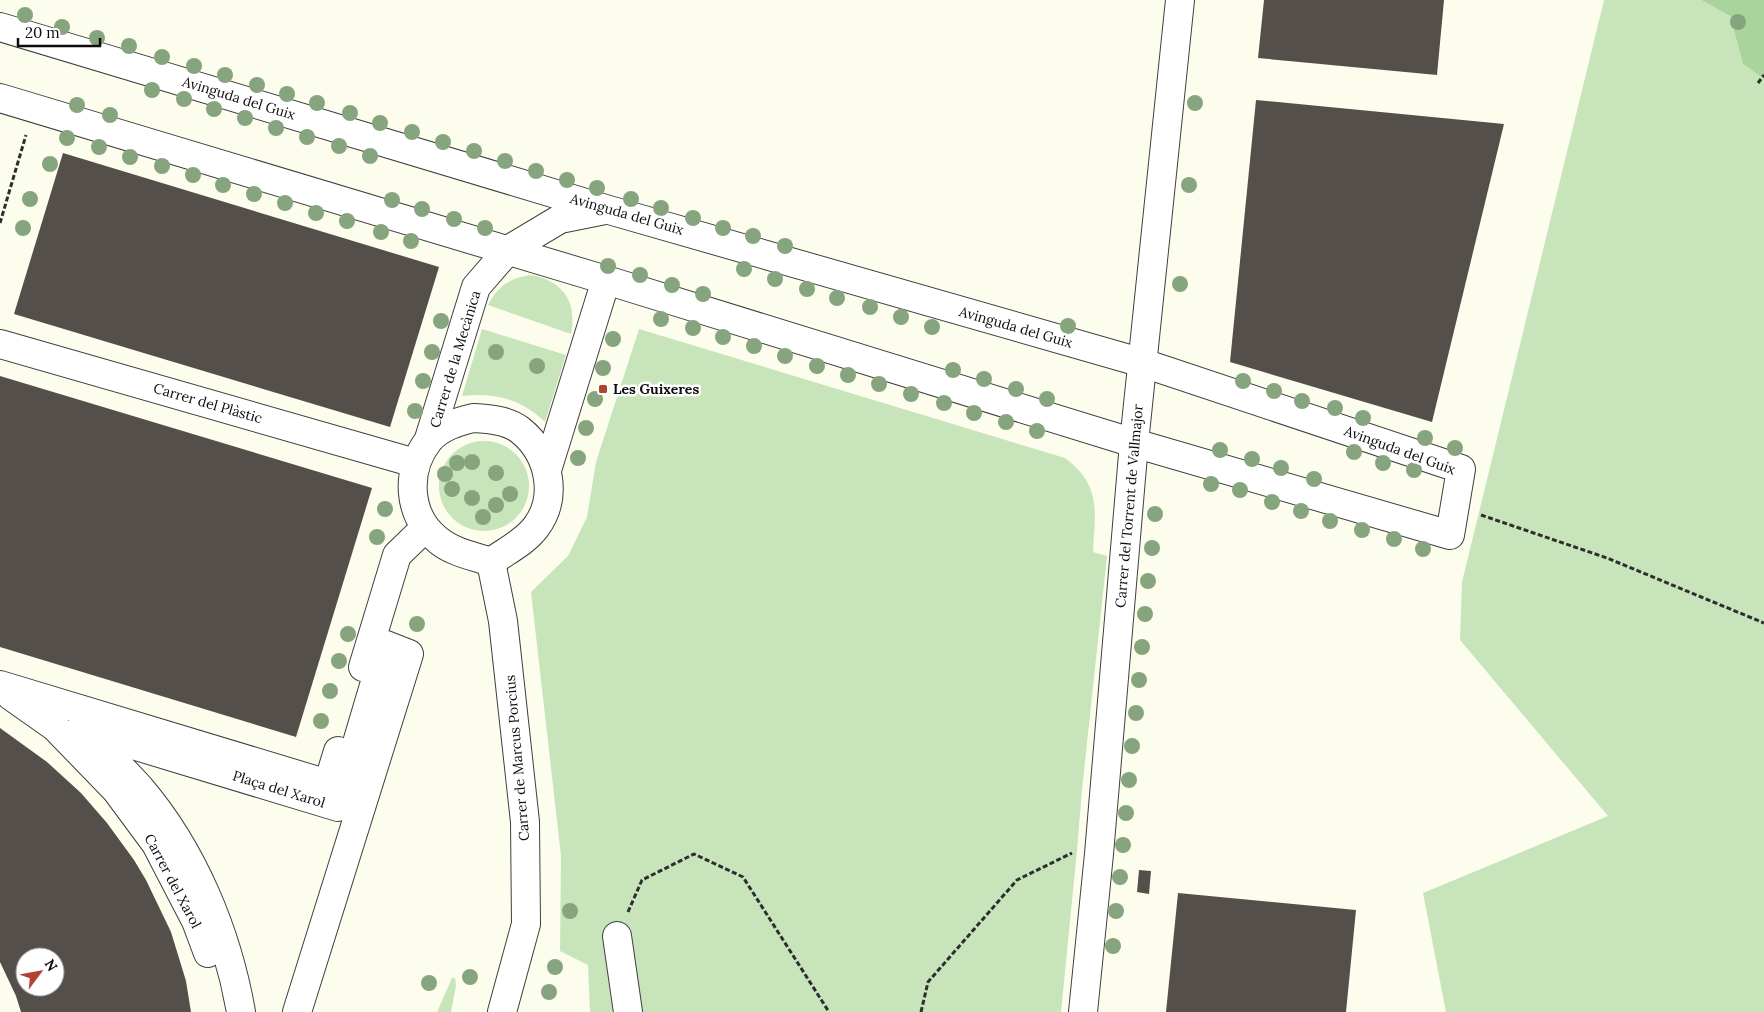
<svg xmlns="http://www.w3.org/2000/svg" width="1764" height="1012" font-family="Lora,serif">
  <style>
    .green { fill: #c8e4ba }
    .forest { fill: #a9d49b }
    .building { fill: #544f4a; fill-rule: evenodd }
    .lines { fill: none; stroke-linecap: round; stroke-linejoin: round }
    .minor-casing { stroke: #3f3f3f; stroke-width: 30 }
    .path { stroke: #2e2e2e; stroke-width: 3; stroke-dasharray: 5 2.5; stroke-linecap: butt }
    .minor { stroke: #fff; stroke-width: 28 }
    .tree { fill: #86a57e }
    .poi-dot { fill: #af4431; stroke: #fff; stroke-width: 2 }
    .labels { text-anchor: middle; stroke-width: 5; stroke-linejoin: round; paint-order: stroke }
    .street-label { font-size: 14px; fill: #0c0c0c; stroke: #fff }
    .poi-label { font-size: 14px; font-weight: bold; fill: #0c0c0c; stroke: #fff; text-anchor: start }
  </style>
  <rect width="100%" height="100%" fill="#fdfded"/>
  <g class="green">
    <path d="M1604,0H1701L1730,16L1743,64L1764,79V1012H1446L1423,893L1608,816L1460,640L1462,582Z"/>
    <path d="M532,275C564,282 577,302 571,334L488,305C498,286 511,277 532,275Z"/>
    <path d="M482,329L566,355L545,422C521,399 494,392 462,396Z"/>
    <path d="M639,329L1065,458C1102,486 1095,511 1093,552L1107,556L1082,790L1077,850L1061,1012H590L588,965L560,951L561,856L531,592L568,556L587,517L596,462Z"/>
    <circle cx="484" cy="486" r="45"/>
    <path d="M452,978H455L456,986L451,1012H437Z"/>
  </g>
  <path class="forest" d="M1701,0H1764V79L1743,64L1730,16Z"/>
  <g class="building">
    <path d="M1264,0H1444L1437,75L1258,58Z"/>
    <path d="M1256,100L1504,124L1432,422L1230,362Z"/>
    <path d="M63,153L439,267L390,427L14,314Z"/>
    <path d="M0,376L372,488L296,737L0,647Z"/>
    <path d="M0,728L47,762L81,793L107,823L134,860L146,880L171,932L186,981L191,1012H21L16,996L0,962ZM25,957H55V987H25Z"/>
    <path d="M1139,870L1151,871L1149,894L1137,892Z"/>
    <path d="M1178,893L1356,910L1346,1012H1166Z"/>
  </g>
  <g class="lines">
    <g class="minor-casing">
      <g id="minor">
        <path d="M0,27L609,210L1143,363L1461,469L1450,535L1134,443L606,280L0,98"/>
        <path d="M0,344L415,463"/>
        <path d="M473,418C489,419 507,420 520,430C549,453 559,496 536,527C525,542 506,551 491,562C473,556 452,552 438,540C407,516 405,470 429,440C440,427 457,422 473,418Z"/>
        <path d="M429,439L476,287L508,250L560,219L605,210"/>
        <path d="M547,470L606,280"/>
        <path d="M491,562L503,621L525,822L526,924L502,1012"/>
        <path d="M363,667L397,555L425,528"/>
        <path d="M0,685L328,784L338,751"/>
        <path d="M11,696L55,727L116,790L156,844L196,921L208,953"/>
        <path d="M617,936L628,1012"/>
        <path d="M241,1012C227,932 193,850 140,788C121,767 100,747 80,729L338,807L386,645L409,654L297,1012"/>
        <path d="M1083,1012L1099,854L1134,443L1180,0"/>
      </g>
    </g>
    <g class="path">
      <path d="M1758,83L1764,75"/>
      <path d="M0,223L26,135"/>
      <path d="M1481,515L1607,558L1764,623"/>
      <path d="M628,912L642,880L694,854L743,877L829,1012"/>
      <path d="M921,1012L928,982L1017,880L1072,853"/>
    </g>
    <use href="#minor" class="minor"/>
  </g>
  <g class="tree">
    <circle cx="25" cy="15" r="8"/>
    <circle cx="1738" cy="22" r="8"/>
    <circle cx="62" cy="27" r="8"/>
    <circle cx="97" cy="38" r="8"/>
    <circle cx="129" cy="46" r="8"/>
    <circle cx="162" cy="57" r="8"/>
    <circle cx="194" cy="66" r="8"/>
    <circle cx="225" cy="75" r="8"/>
    <circle cx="257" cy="85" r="8"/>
    <circle cx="152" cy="90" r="8"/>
    <circle cx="287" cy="94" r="8"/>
    <circle cx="184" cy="99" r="8"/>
    <circle cx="317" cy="103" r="8"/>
    <circle cx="1195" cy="103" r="8"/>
    <circle cx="77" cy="105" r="8"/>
    <circle cx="214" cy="109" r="8"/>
    <circle cx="350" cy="113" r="8"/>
    <circle cx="110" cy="115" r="8"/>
    <circle cx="245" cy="118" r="8"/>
    <circle cx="380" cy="123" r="8"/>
    <circle cx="276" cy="128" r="8"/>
    <circle cx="412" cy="132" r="8"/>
    <circle cx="307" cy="137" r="8"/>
    <circle cx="67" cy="138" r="8"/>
    <circle cx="443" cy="142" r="8"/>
    <circle cx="339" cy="146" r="8"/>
    <circle cx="99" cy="147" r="8"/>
    <circle cx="474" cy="151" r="8"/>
    <circle cx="370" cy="156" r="8"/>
    <circle cx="130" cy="157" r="8"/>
    <circle cx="505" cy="161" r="8"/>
    <circle cx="50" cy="164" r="8"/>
    <circle cx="162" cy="166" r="8"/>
    <circle cx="536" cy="171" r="8"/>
    <circle cx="193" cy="175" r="8"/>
    <circle cx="567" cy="180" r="8"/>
    <circle cx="223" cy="185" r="8"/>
    <circle cx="1189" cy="185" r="8"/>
    <circle cx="597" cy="188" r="8"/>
    <circle cx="254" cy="194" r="8"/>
    <circle cx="30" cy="199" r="8"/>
    <circle cx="631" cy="199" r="8"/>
    <circle cx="392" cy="200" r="8"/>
    <circle cx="285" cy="203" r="8"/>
    <circle cx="661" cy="208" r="8"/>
    <circle cx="422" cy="209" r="8"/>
    <circle cx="316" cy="213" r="8"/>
    <circle cx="693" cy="218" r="8"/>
    <circle cx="454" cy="219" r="8"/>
    <circle cx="347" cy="221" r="8"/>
    <circle cx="23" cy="228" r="8"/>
    <circle cx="485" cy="228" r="8"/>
    <circle cx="723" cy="228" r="8"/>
    <circle cx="381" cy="232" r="8"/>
    <circle cx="753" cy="236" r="8"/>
    <circle cx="411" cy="241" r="8"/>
    <circle cx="785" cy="246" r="8"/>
    <circle cx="608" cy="266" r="8"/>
    <circle cx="744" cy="269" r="8"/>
    <circle cx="640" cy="275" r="8"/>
    <circle cx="775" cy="279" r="8"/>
    <circle cx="1180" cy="284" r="8"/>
    <circle cx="672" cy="285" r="8"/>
    <circle cx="807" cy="289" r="8"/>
    <circle cx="703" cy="294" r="8"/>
    <circle cx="837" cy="298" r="8"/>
    <circle cx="870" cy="307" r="8"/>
    <circle cx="901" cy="317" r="8"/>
    <circle cx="661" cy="319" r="8"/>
    <circle cx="441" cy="321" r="8"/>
    <circle cx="1068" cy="326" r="8"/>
    <circle cx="932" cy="327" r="8"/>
    <circle cx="693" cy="328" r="8"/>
    <circle cx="723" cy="337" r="8"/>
    <circle cx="613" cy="339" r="8"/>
    <circle cx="754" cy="346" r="8"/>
    <circle cx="432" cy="352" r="8"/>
    <circle cx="496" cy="352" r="8"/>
    <circle cx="785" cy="356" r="8"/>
    <circle cx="537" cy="366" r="8"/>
    <circle cx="817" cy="366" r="8"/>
    <circle cx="603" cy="368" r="8"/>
    <circle cx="953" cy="370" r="8"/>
    <circle cx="848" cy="375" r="8"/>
    <circle cx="984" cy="379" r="8"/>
    <circle cx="423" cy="381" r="8"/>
    <circle cx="1243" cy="381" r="8"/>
    <circle cx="879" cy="384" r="8"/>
    <circle cx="1016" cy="389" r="8"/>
    <circle cx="1274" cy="391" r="8"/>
    <circle cx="911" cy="394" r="8"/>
    <circle cx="595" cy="399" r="8"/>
    <circle cx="1047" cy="399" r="8"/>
    <circle cx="1302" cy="401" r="8"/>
    <circle cx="944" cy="403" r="8"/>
    <circle cx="1335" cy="408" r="8"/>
    <circle cx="415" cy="411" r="8"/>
    <circle cx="974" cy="413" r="8"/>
    <circle cx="1363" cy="418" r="8"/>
    <circle cx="1006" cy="422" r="8"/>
    <circle cx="586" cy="428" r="8"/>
    <circle cx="1037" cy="431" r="8"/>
    <circle cx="1425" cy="438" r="8"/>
    <circle cx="1455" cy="448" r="8"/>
    <circle cx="1220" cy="450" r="8"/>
    <circle cx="1354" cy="452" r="8"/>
    <circle cx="578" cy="458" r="8"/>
    <circle cx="1252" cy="459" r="8"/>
    <circle cx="472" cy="462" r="8"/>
    <circle cx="457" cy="463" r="8"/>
    <circle cx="1383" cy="463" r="8"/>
    <circle cx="1281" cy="468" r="8"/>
    <circle cx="1414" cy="470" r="8"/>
    <circle cx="496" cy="473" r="8"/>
    <circle cx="445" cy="474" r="8"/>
    <circle cx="1314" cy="479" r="8"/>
    <circle cx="1211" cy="484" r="8"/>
    <circle cx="452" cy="489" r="8"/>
    <circle cx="1240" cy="490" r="8"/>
    <circle cx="510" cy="494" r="8"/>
    <circle cx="472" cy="498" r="8"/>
    <circle cx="1272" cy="502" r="8"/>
    <circle cx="496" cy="505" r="8"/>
    <circle cx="385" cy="509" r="8"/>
    <circle cx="1301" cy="511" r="8"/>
    <circle cx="1155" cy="514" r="8"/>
    <circle cx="483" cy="517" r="8"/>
    <circle cx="1330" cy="521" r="8"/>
    <circle cx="1362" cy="530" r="8"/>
    <circle cx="377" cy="537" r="8"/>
    <circle cx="1394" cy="539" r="8"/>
    <circle cx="1152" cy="548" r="8"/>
    <circle cx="1423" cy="549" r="8"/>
    <circle cx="1148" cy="581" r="8"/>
    <circle cx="1145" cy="614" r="8"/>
    <circle cx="417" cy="624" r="8"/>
    <circle cx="348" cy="634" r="8"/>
    <circle cx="1142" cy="647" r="8"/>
    <circle cx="339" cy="661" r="8"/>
    <circle cx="1139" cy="680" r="8"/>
    <circle cx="330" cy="691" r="8"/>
    <circle cx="1136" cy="713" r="8"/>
    <circle cx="321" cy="721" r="8"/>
    <circle cx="1132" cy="746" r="8"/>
    <circle cx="1129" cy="780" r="8"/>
    <circle cx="1126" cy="813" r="8"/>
    <circle cx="1123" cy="845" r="8"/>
    <circle cx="1120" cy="877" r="8"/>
    <circle cx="570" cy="911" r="8"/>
    <circle cx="1116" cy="911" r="8"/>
    <circle cx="1113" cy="946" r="8"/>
    <circle cx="555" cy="967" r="8"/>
    <circle cx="470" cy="977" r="8"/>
    <circle cx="429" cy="983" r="8"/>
    <circle cx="549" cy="992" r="8"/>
  </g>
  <rect class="poi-dot" x="598" y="384" width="10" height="10" rx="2.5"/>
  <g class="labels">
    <g class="street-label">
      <text transform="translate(239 98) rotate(17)" y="5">Avinguda del Guix</text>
      <text transform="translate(627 214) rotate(16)" y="5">Avinguda del Guix</text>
      <text transform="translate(1016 327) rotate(16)" y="5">Avinguda del Guix</text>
      <text transform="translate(455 359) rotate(-73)" y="5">Carrer de la Mecànica</text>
      <text transform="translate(208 403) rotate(16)" y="5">Carrer del Plàstic</text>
      <text transform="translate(1400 450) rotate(20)" y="5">Avinguda del Guix</text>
      <text transform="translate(1129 506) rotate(-85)" y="5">Carrer del Torrent de Vallmajor</text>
      <text transform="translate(517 758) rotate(-95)" y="5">Carrer de Marcus Porcius</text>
      <text transform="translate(279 789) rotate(17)" y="5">Plaça del Xarol</text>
      <text transform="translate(173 881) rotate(62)" y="5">Carrer del Xarol</text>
    </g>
    <g class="poi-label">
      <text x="613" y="394">Les Guixeres</text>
    </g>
  </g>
  <g transform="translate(40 972) rotate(58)"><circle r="24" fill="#ffffff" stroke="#9e9e9e"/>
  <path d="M0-4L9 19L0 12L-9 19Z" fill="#af4431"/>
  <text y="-8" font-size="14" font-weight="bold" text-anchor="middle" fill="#0c0c0c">N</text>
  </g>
  <path d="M18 38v8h82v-8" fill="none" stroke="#0c0c0c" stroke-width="2.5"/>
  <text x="25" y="38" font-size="15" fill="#0c0c0c" stroke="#ffffff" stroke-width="4" paint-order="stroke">20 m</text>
</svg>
